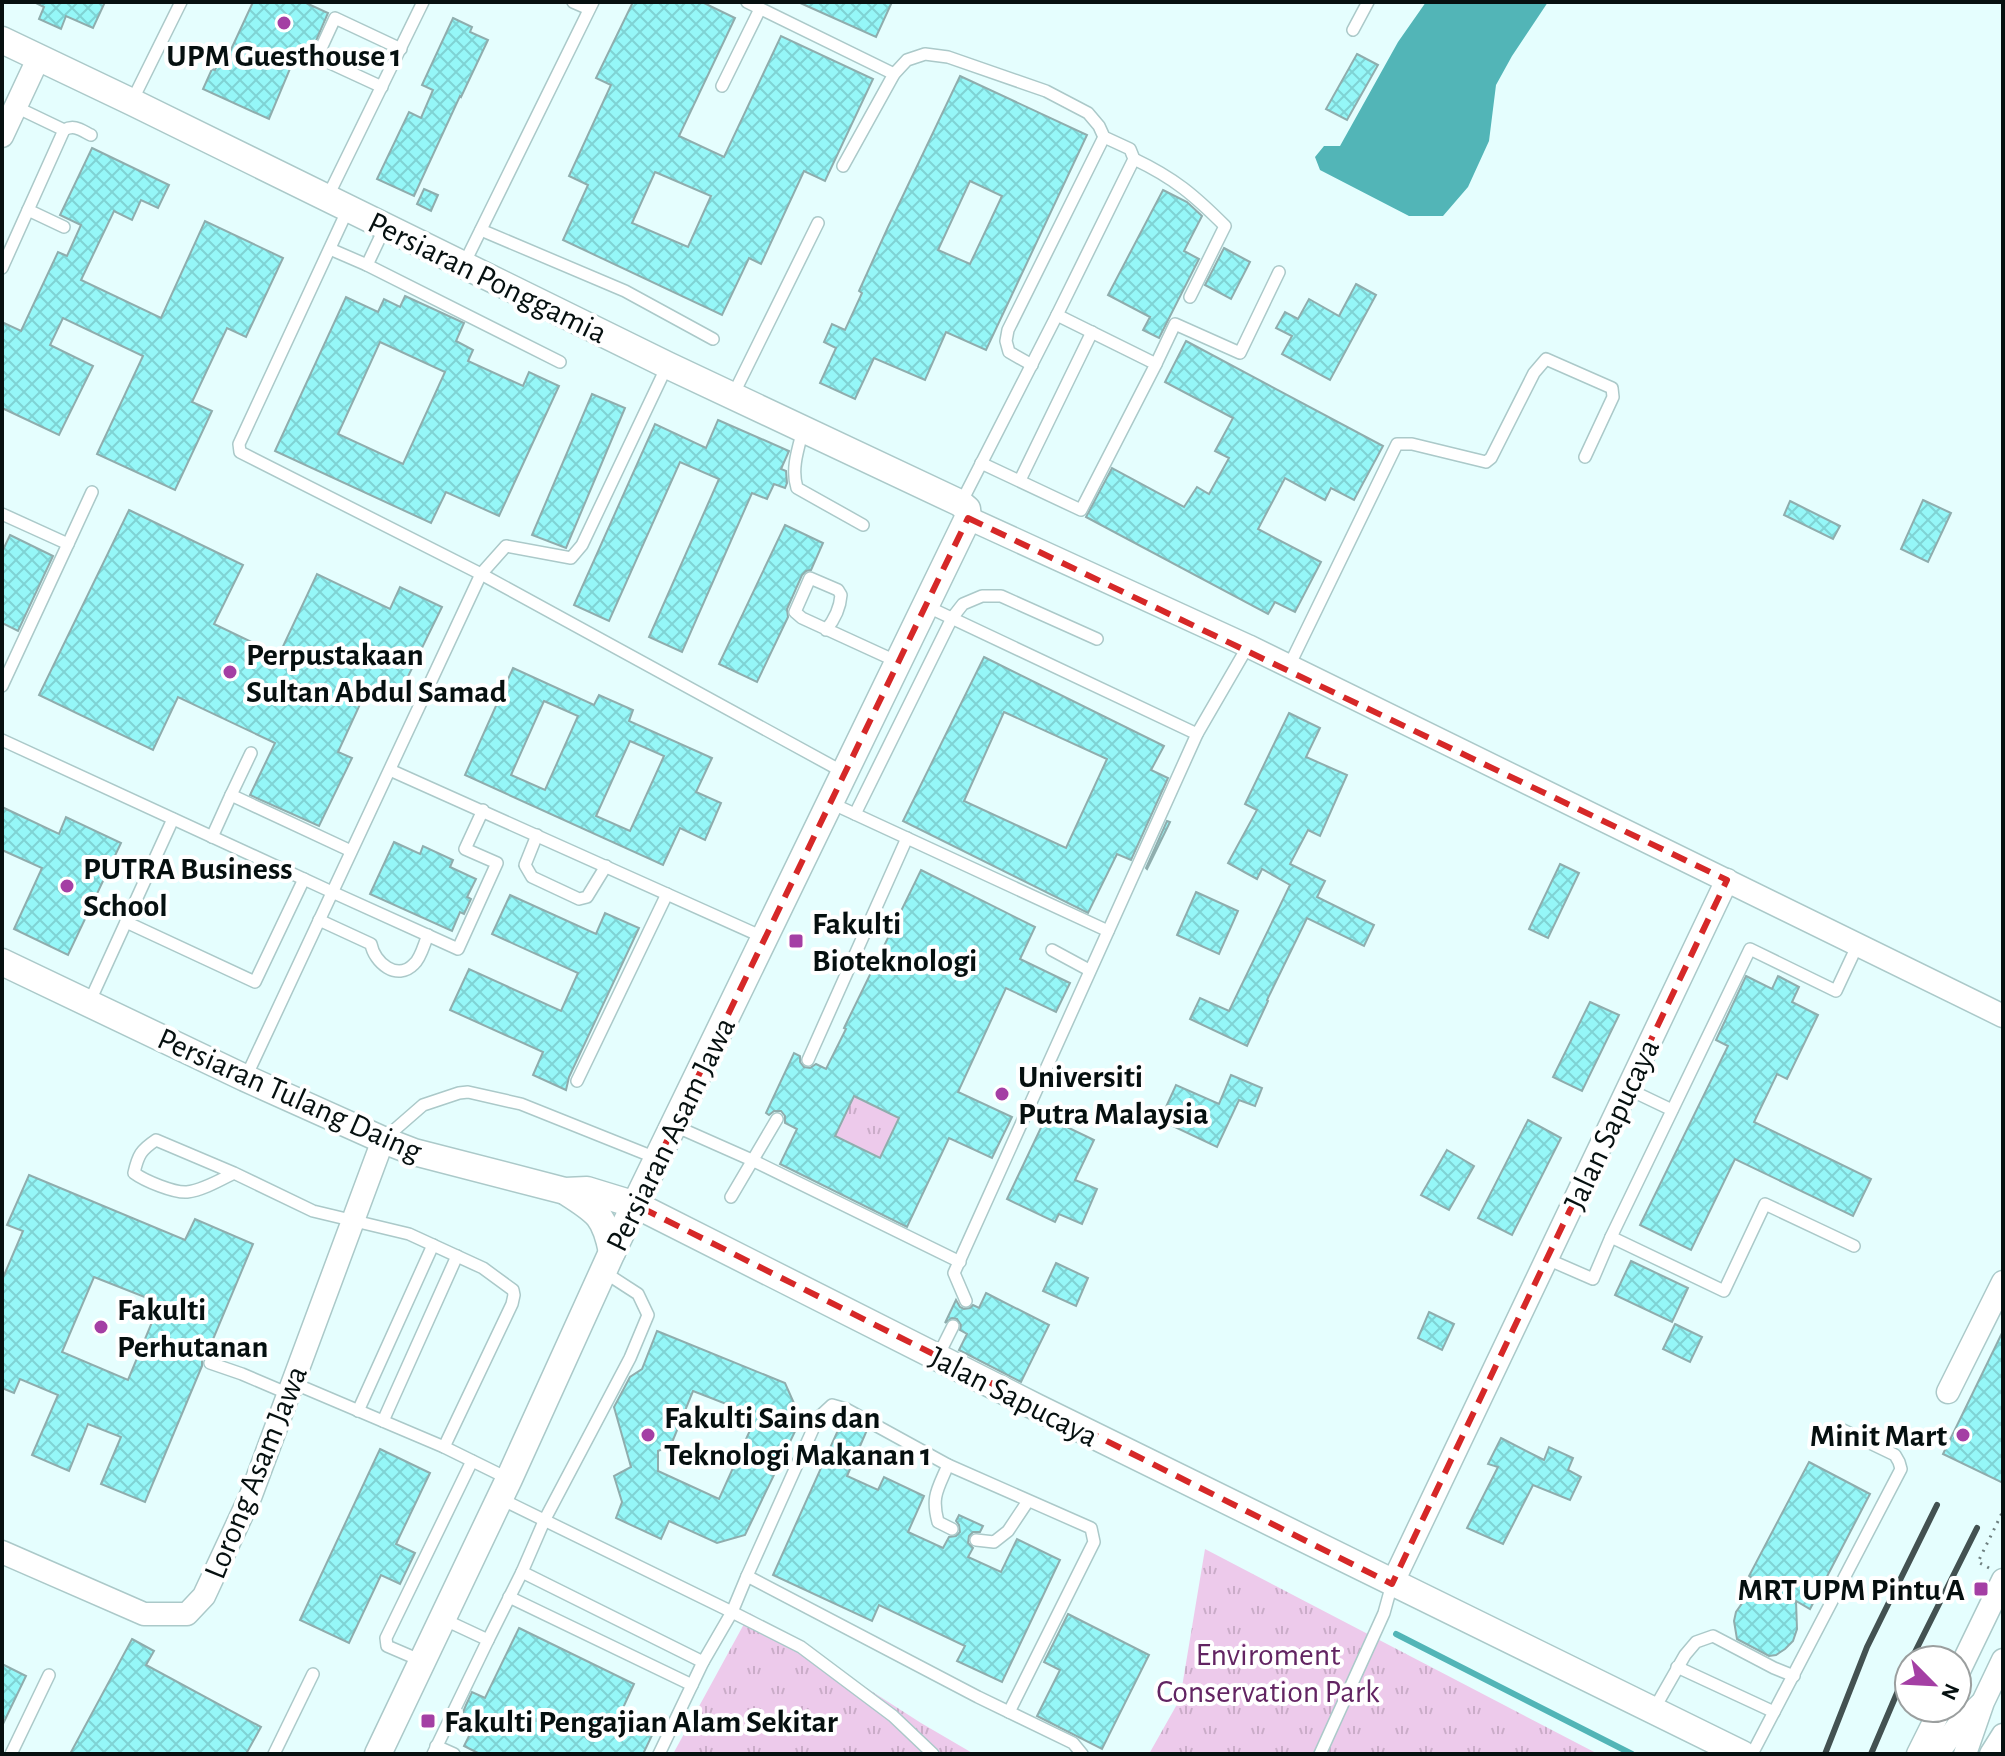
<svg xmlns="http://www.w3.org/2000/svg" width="2005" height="1756" font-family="'Alegreya Sans',sans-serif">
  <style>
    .park { fill: url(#park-tufts) }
    .water { fill: #52b5b7 }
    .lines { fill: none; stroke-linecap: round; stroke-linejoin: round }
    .stream { stroke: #52b5b7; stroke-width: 6 }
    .building { fill: url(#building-cross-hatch); stroke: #8fadad; stroke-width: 2; fill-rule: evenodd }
    .service-casing { stroke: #abc9c9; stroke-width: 14 }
    .minor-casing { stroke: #abc9c9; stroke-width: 25 }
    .tertiary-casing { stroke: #abc9c9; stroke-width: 29 }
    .path { stroke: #6f8080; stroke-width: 3; stroke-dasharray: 2 6; stroke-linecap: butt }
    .service { stroke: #fff; stroke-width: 11 }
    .minor { stroke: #fff; stroke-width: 22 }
    .tertiary { stroke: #fff; stroke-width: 26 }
    .rail { stroke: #435151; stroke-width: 6 }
    .marked { fill: none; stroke: #d62828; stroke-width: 6; stroke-dasharray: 16 10; stroke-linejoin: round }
    .poi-dot { fill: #a43fa4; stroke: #fff; stroke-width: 3 }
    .labels { text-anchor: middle; stroke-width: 8; stroke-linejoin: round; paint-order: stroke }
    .poi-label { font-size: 32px; font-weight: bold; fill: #061010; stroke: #fff; text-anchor: start }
    .street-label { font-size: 32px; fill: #061010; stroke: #fff }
    .park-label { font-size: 32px; fill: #622462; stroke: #fff }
  </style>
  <defs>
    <pattern id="park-tufts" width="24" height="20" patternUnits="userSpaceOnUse" patternTransform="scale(2)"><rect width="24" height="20" fill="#edcaeb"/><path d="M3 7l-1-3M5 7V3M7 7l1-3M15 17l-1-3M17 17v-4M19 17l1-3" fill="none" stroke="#caacc8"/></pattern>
    <pattern id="building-cross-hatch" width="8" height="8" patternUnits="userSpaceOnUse" patternTransform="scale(2)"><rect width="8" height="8" fill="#95f7f8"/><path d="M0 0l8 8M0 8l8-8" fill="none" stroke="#7fd3d4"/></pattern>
  </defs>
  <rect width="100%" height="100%" fill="#e5fefe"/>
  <g class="park">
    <path d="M854,1096L899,1118L880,1158L835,1136Z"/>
    <path d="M1205,1549L1598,1754H1149L1180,1699Z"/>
    <path d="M750,1613L921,1723L974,1754H673Z"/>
  </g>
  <path class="water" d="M1426,2H1548L1512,56L1496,85L1489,141L1468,187L1443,216H1409L1320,170L1315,157L1324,146H1340L1398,42Z"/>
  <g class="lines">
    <path class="stream" d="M1396,1634L1632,1754"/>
  </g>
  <g class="building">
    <path d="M34,2H105L93,28L66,16L61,29L39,19L44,7Z"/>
    <path d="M253,2H304L328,13L306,64L294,59L269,119L203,89L212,69L215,70L223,53L228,56Z"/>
    <path d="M633,2H702L735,18L679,136L724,157L781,36L873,79L825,181L804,171L761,264L749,258L722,315L563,240L588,185L569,176L611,85L596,78ZM655,172L711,196L688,247L632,223Z"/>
    <path d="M798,2H892L876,37Z"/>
    <path d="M453,18L472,27L470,32L488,40L461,97L460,96L414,196L377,179L409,112L421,118L433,90L422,85Z"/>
    <path d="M1357,54L1378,65L1347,120L1326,109Z"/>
    <path d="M960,76L1087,135L986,350L946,332L925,380L874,358L855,399L820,383L836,348L824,342L832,324L845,330L862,293L859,291L888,227ZM970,181L1002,196L970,264L938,250Z"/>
    <path d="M92,148L169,185L158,208L141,200L132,220L114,211L81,280L161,318L205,221L283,258L246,337L227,328L192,402L212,411L175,490L97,454L143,356L63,318L50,345L93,366L59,435L2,408V322L21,331L58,252L67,256L81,225L60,215Z"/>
    <path d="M424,189L438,195L431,211L417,204Z"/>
    <path d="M1163,190L1187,202L1202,216L1184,251L1199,259L1159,338L1143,330L1150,317L1108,295Z"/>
    <path d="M1224,248L1250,262L1231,299L1205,285Z"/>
    <path d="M1356,284L1376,295L1330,380L1282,354L1292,336L1276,328L1285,312L1298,319L1309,299L1339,316Z"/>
    <path d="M405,296L464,323L456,341L473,350L468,361L523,386L529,372L559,386L499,516L446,492L431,523L275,451L346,297L378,312L384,299L400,307ZM380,342L445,372L403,464L338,434Z"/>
    <path d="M1186,341L1383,446L1354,500L1331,488L1325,500L1285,478L1258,529L1321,562L1295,612L1275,602L1268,614L1086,517L1112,468L1184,507L1197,487L1209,494L1229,458L1215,451L1233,418L1165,382Z"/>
    <path d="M592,394L625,408L566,548L532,535Z"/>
    <path d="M718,420L789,451L781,469L786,471L787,483L785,488L774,484L767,499L752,493L682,652L649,637L719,479L680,462L609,621L574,605L655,424L706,448Z"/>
    <path d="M1923,500L1951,513L1928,562L1901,549Z"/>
    <path d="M1790,501L1840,526L1833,539L1784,515Z"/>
    <path d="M129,510L243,565L214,624L279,655L317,574L390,609L400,587L442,607L395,703L367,689L338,752L352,758L319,826L250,795L275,743L178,697L153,750L39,695Z"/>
    <path d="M785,525L823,543L811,570L806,571L802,575L787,609L788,617L757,682L719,664Z"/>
    <path d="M10,535L53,556L18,631L2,623V552Z"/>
    <path d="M984,657L1164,746L1151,770L1168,778L1131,860L1117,854L1088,913L903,821ZM1004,712L1107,759L1066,848L964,801Z"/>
    <path d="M513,668L594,705L599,695L633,710L629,721L712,758L696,792L721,803L705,840L680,828L663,865L465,775ZM544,701L578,716L545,790L511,775ZM630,741L664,756L630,831L596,816Z"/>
    <path d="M1289,713L1320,728L1306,757L1347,775L1320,836L1308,830L1290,864L1325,881L1317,897L1374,925L1364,946L1307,918L1267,1000L1268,1001L1247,1046L1190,1019L1200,998L1229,1011L1290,885L1262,869L1257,879L1228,863L1257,810L1245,804Z"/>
    <path d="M2,807L59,834L66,817L121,843L68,955L14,929L42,868L2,850Z"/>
    <path d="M1167,821L1170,822L1147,869L1146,868Z"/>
    <path d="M394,842L420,854L423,846L453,860L450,867L476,879L467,897L471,899L464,914L460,912L452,931L370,894Z"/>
    <path d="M1560,864L1579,873L1548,938L1529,929Z"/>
    <path d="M921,870L1035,927L1020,959L1070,983L1056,1012L1006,988L958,1092L1012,1117L992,1158L949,1138L907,1227L780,1164L797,1129L785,1123V1116L781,1111H774L769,1115L766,1113L794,1053L800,1056V1062L804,1067L810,1068L816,1064L826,1069L846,1029L844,1028ZM854,1096L899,1118L880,1158L835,1136Z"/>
    <path d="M1196,892L1238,911L1219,954L1177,935Z"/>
    <path d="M510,895L596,934L605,913L639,928L569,1077L566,1090L533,1075L543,1052L450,1010L469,969L561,1011L578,973L492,934Z"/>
    <path d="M1746,976L1772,989L1778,976L1799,987L1792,1002L1818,1015L1787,1079L1777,1074L1754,1122L1871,1179L1853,1216L1735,1159L1691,1250L1640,1225L1728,1046L1716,1040Z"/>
    <path d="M1590,1002L1619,1015L1582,1091L1553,1077Z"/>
    <path d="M1231,1075L1262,1088L1255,1106L1239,1100L1217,1147L1160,1120L1176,1085L1219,1104Z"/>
    <path d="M1046,1117L1094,1140L1075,1180L1097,1189L1082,1224L1059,1214L1055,1222L1007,1199Z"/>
    <path d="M1528,1120L1561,1138L1512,1235L1478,1218Z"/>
    <path d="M1447,1150L1474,1166L1449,1210L1421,1195Z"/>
    <path d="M29,1175L185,1240L195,1219L253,1244L206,1356L202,1360V1366L145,1502L101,1484L121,1437L88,1424L69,1471L32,1455L58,1395L20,1379L14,1393L2,1388V1280L23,1231L7,1225ZM94,1277L160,1303L128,1380L62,1352Z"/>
    <path d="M1631,1261L1688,1288L1672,1322L1615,1295Z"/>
    <path d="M1056,1263L1088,1278L1076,1306L1043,1291Z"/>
    <path d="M986,1293L1049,1325L1021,1382L959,1350L967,1334L960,1330L961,1325L957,1319L952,1318L945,1323L956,1300L960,1307L964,1309L970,1308L973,1305L979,1308Z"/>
    <path d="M1429,1312L1454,1324L1442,1350L1418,1338Z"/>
    <path d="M1675,1324L1702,1337L1690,1362L1663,1349Z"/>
    <path d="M657,1331L785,1383L801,1419L745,1535L717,1543L669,1521L661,1539L616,1518L622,1502L614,1476L631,1467L614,1407L630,1377L642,1369ZM693,1391L747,1412L752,1426L719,1499L658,1471V1451L671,1445Z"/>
    <path d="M2003,1331V1483L1943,1454Z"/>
    <path d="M843,1419L867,1430L847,1476L878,1490L884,1477L924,1496L908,1532L943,1548L949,1537L956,1536L960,1532L959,1525L956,1521L959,1515L983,1526L980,1532H973L969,1536L968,1543L973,1548L968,1557L1001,1572L1017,1539L1060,1560L1002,1682L957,1661L965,1646L879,1605L872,1621L773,1575Z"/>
    <path d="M1501,1438L1544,1460L1549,1447L1573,1458L1568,1470L1581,1477L1570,1500L1533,1485L1503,1544L1467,1528L1498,1467L1488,1464Z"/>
    <path d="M380,1449L430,1473L396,1544L415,1553L400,1584L381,1575L349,1643L300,1620Z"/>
    <path d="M1809,1462L1870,1494L1810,1609L1796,1601L1797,1629L1793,1641L1785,1649L1776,1655L1769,1656L1737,1639L1734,1621L1736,1612L1743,1602L1766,1586L1749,1576Z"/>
    <path d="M1068,1614L1149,1655L1102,1749L1037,1716L1060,1670L1044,1662Z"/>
    <path d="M519,1628L634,1684L622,1710L656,1727L643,1754H480L464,1746L475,1724L461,1717L466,1705L472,1692L485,1698Z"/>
    <path d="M132,1639L154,1651L146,1665L261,1727L246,1754H70Z"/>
    <path d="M2,1664L26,1676L2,1726Z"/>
  </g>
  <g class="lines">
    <g class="service-casing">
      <g id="service">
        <path d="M573,2L589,9"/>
        <path d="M747,2L894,74"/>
        <path d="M1353,30L1368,2"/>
        <path d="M722,86L760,9"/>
        <path d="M382,87L317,57L335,18L401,49"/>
        <path d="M132,101L181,2"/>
        <path d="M16,107L64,130"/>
        <path d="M1134,159C1174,178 1194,195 1225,226L1190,297"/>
        <path d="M843,166L894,74L907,60L925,54L948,57L1046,91L1088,113L1099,126L1104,137L1130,149L1134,159L1057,315L961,503"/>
        <path d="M327,198L423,2"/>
        <path d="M348,209L239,444L240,452L481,574L845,773"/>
        <path d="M28,210L64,227"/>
        <path d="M481,230L625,291L713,339"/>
        <path d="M330,249L367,265L385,227"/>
        <path d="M367,265L560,362"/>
        <path d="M463,266L593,2"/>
        <path d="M2,268L64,130C74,124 81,130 91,135"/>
        <path d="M1156,364L1175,324L1240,353L1279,272"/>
        <path d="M1032,365L1009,352L1006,341L1008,330L1104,137"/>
        <path d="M732,397L818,223"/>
        <path d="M803,430C798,449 791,469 797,488L863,525"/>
        <path d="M981,463L1081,510L1156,364L1057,315"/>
        <path d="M1020,480L1092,332"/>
        <path d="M2,514L68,544L2,686"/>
        <path d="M68,544L92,492"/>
        <path d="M926,606L1197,734"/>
        <path d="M826,630C835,619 840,609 841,595L838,590L810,578L795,612L802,618L898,662"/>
        <path d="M1289,666L1397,444H1412L1486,462L1491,458L1534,373L1546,359L1612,388L1613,397L1585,457"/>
        <path d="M2,740L332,892L458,949L497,863L465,849L483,810"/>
        <path d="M251,753L231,795L351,851"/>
        <path d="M390,770L765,938"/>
        <path d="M831,803L1108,931"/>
        <path d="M855,814L952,618L963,604L982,596H1001L1097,639"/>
        <path d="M537,835L525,865L532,877L579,899L587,897L606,866"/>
        <path d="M212,837L231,795"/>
        <path d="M319,920L371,944C374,962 397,982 414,964C421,958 424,944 428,935"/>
        <path d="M126,922L255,982L304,879"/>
        <path d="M1052,950L1089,970"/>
        <path d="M89,1003L173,819"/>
        <path d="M808,1060L907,838"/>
        <path d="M246,1077L481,574L506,546L571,558L582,545L667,366"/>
        <path d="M577,1081L667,894"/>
        <path d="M1628,1089L1672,1110"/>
        <path d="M675,1126L754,1161L960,1262"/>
        <path d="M384,1139L423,1105L459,1093L468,1092L521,1104L656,1158"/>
        <path d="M234,1173L156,1140C141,1150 138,1155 134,1173C145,1181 174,1193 187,1192C203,1190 220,1180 234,1173L313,1211L409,1234L483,1268L513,1290L514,1295L512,1304L444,1447L509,1479"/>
        <path d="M731,1197L777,1119"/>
        <path d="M1854,1246L1765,1204L1724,1291L1611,1237L1750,949L1836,991L1858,944"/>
        <path d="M1547,1259L1593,1279L1611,1237"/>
        <path d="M604,1272L638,1294L648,1315L630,1358L545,1519L522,1572L703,1662"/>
        <path d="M966,1301L954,1273L1197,734L1248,646"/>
        <path d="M937,1358L953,1326"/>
        <path d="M210,1363L242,1374L289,1394"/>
        <path d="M293,1383L444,1447"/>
        <path d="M358,1411L433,1245"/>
        <path d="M383,1421L457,1256"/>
        <path d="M948,1465C938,1489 931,1496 938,1522L952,1529"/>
        <path d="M501,1499L732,1612L747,1576L978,1697L1073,1743L1082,1754"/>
        <path d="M976,1540L994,1542L1008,1531L1028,1501"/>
        <path d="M747,1576L818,1418L832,1405L846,1409L948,1465L1091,1528L1094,1542L1009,1712"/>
        <path d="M509,1597L692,1685"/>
        <path d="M488,1640L522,1572"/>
        <path d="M422,1661L387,1646L386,1638L472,1461"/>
        <path d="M1677,1667L1774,1712"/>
        <path d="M1653,1711L1685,1655L1696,1642L1713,1636L1774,1668L1794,1676"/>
        <path d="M436,1746L454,1754"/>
        <path d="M11,1754L49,1675"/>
        <path d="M274,1754L313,1674"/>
        <path d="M433,1754L488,1640L443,1619"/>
        <path d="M659,1754L703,1662L732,1612L801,1647L893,1716L933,1754"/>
        <path d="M1320,1754L1384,1613L1392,1584"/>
        <path d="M1752,1754L1901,1469L1899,1462L1895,1455L1843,1430"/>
      </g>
    </g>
    <g class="minor-casing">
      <g id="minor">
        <path d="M2,136L38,59"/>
        <path d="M968,518L1248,646L2003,1016"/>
        <path d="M1948,1392L2003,1282"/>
        <path d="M2,1552L144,1614H187L204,1596L251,1495L383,1140"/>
        <path d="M1392,1584L1727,880"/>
        <path d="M1957,1675L2003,1580"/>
        <path d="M1918,1754L1941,1708"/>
        <path d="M1937,1754L1957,1727L1981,1704"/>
        <path d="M1965,1754L1983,1702L2003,1660"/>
        <path d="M1991,1754L2003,1735"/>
      </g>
    </g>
    <g class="tertiary-casing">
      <g id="tertiary">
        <path d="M2,40L132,102L667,365L960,503L967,509L968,518L612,1252L509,1479L378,1754"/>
        <path d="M2,962L245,1078L383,1140L414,1152L565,1191L587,1190L636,1205L1036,1407L1742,1754"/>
        <path d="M568,1193C598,1212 605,1217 612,1252"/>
      </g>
    </g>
    <path class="path" d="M1989,1568L1978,1562L2003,1511"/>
    <use href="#service" class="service"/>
    <use href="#minor" class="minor"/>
    <use href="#tertiary" class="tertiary"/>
    <g class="rail">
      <path d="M1911,1660L1977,1528"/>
      <path d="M1825,1754L1867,1647L1937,1505"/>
      <path d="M1871,1754L1909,1665"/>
    </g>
  </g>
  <path class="marked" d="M968,518L1727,880L1392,1584L636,1205Z"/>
  <g class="poi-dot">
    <circle cx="284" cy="23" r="8"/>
    <circle cx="230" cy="672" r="8"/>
    <circle cx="67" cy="886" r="8"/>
    <rect x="788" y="933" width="16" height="16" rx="4"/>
    <circle cx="1002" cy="1094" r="8"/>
    <circle cx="101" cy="1327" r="8"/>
    <circle cx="648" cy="1435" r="8"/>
    <circle cx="1963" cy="1435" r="8"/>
    <rect x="1973" y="1581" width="16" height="16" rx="4"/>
    <rect x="420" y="1713" width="16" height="16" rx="4"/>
  </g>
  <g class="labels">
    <g class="poi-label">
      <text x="284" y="66" text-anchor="middle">UPM Guesthouse 1</text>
      <text x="246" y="665">Perpustakaan<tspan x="246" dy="37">Sultan Abdul Samad</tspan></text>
      <text x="83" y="879">PUTRA Business<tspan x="83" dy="37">School</tspan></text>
      <text x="812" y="934">Fakulti<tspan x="812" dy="37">Bioteknologi</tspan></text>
      <text x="1018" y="1087">Universiti<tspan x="1018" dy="37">Putra Malaysia</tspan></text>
      <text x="117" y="1320">Fakulti<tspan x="117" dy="37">Perhutanan</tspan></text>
      <text x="664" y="1428">Fakulti Sains dan<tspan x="664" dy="37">Teknologi Makanan 1</tspan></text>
      <text x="1947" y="1446" text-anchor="end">Minit Mart</text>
      <text x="1965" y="1600" text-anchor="end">MRT UPM Pintu A</text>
      <text x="444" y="1732">Fakulti Pengajian Alam Sekitar</text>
    </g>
    <g class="street-label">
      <text transform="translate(488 277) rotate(26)" y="11">Persiaran Ponggamia</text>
      <text transform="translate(290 1094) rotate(24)" y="11">Persiaran Tulang Daing</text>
      <text transform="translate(1611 1124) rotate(-65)" y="11">Jalan Sapucaya</text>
      <text transform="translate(670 1134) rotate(-64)" y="11">Persiaran Asam Jawa</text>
      <text transform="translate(1014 1396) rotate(27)" y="11">Jalan Sapucaya</text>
      <text transform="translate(255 1472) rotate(-68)" y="11">Lorong Asam Jawa</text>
    </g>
    <g class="park-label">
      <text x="1268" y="1665">Enviroment<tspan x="1268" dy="37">Conservation Park</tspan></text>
    </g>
  </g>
  <rect width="2005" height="1756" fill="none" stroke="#061010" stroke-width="8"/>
  <g transform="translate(1933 1684) rotate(114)"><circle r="38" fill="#ffffff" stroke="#9b9f9f" stroke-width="2"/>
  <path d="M0-6L14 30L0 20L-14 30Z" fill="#a43fa4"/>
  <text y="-12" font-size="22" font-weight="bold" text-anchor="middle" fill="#061010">N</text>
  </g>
</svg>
